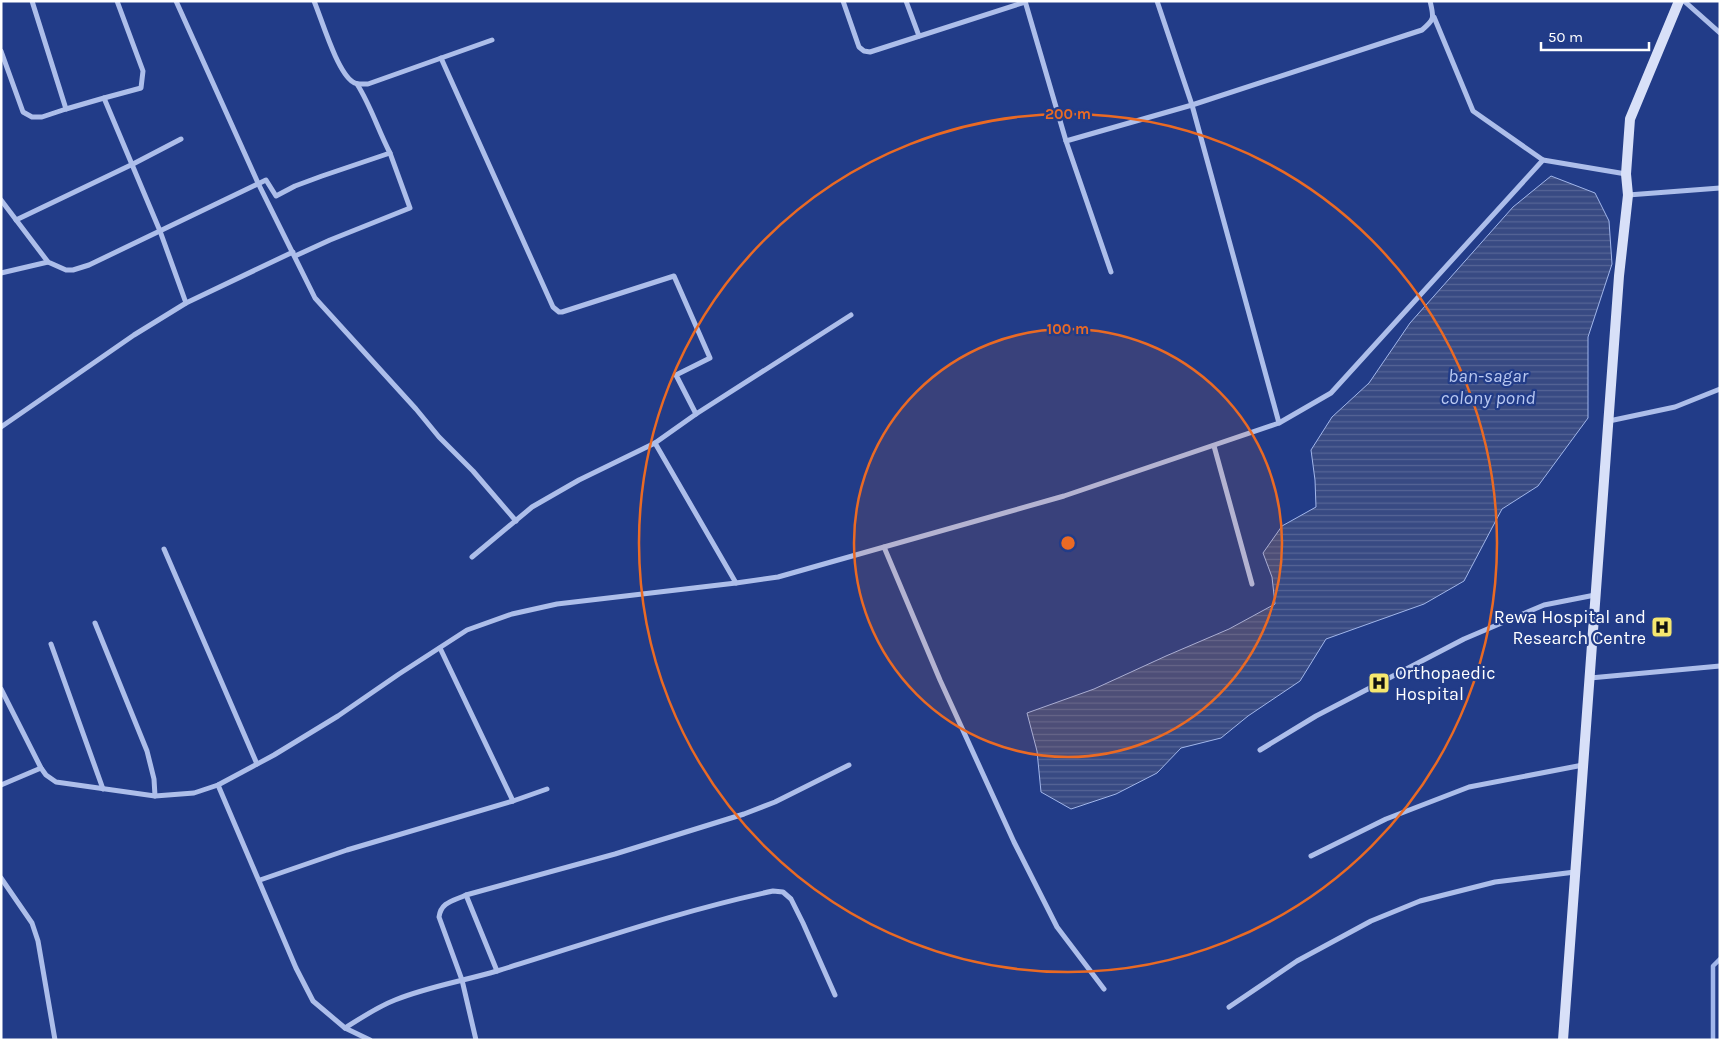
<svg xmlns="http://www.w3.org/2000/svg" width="1721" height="1041" font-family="Karla,sans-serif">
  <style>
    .water { fill: url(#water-rules); stroke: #a1b6eb }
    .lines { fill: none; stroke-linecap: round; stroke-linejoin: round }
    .stream { stroke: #a1b6eb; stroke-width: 4.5 }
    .minor { stroke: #adbeea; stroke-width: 5 }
    .secondary { stroke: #d8e0f8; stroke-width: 10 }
    .ring { fill: none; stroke: #ea6a24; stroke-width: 2.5 }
    .labels { text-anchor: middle; stroke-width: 4.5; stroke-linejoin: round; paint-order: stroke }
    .poi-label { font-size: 18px; fill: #fff; stroke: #223c88; text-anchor: end }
    .water-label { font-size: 19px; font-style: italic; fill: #b9c8f1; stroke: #223c88 }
    .centre { fill: #ea6a24; stroke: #223c88; stroke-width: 2.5 }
    .ring-label { font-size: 15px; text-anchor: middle; font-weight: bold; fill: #ea6a24; stroke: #223c88; stroke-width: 4.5; stroke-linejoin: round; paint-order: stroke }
  </style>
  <defs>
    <pattern id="water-rules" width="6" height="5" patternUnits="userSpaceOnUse" patternTransform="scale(1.25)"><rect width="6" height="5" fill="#384a83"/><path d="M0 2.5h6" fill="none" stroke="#566596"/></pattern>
  </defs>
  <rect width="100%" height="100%" fill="#223c88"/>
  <path class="water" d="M1551,176L1595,193L1609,221L1612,264L1588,337V418L1538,486L1502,509L1464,581L1424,604L1326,639L1300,681L1248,716L1221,738L1181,748L1157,773L1116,794L1071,809L1041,792L1037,751L1027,713L1094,689L1166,656L1229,629L1275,604L1272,577L1263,553L1282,526L1316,507L1315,480L1311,450L1332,417L1369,383L1410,323L1513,207Z"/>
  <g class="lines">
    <path class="stream" d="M1713,1040V966L1720,959"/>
    <g class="minor">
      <path d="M32,1L66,109"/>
      <path d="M176,1L258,183L315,298L416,409L439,437L473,471L516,521"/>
      <path d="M314,1C322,20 337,72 353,82C357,85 363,84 368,84L492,40"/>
      <path d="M843,1L859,47L864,51L870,52L1025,2"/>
      <path d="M906,1L919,36"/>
      <path d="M1025,1L1066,141L1111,272"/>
      <path d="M1157,1L1192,105L1279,423"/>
      <path d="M1684,1L1720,33"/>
      <path d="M1434,17L1473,111L1543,160"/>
      <path d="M1,51L23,112L32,117H42L66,109L104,98"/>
      <path d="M441,58L553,307L559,312H562L674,276L710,358L676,375L696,414"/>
      <path d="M1066,141L1192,105L1422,30C1435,19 1434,18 1430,1"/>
      <path d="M1628,195L1720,188"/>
      <path d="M1,200L48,262L66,270H73L89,265L266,180L276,196L295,186L322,176L390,153C378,130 371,106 357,84"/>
      <path d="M16,220L133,164L181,139"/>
      <path d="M295,256L330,240L410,208L390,153"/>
      <path d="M1,273L48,262"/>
      <path d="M186,303L293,252"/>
      <path d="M1609,421L1675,407L1720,389"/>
      <path d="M1,427L134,335L186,303L160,231L104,98L141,88L143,71L117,1"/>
      <path d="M655,443L736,583"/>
      <path d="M1214,446L1252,584"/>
      <path d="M884,547L940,680L1014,842L1057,927L1104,989"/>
      <path d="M164,549L257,764"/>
      <path d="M472,557L532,507L579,480L655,443L696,414L851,315"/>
      <path d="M95,623L147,751L154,779L155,796"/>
      <path d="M51,644L103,789"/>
      <path d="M440,648L513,801"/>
      <path d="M1590,678L1720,666"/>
      <path d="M1,689L41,768L46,775L56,782L155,796L194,793L218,785L274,755L338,716L399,674L467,630L512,614L557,604L736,583L778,577L1064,496L1279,423L1331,393L1543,160L1626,174"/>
      <path d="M1260,750L1316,716L1464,639L1544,605L1595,595"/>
      <path d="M1,785L41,768"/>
      <path d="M218,785L296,968L313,1001L345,1028L370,1040"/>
      <path d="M1311,856L1386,819L1469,787L1583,765"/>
      <path d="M1,878L32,923L38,941L55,1040"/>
      <path d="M260,880L347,850L513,801L547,789"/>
      <path d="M466,895L497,971"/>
      <path d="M1229,1007L1297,961L1371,921L1420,901L1495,882L1575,872"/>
      <path d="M345,1028C361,1018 377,1007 395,1000C427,987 463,981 497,971C589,943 679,911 773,891L783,892L791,899L803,923L835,995"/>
      <path d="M476,1040L462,980L439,917C441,902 453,901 466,895L615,854L744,814L775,802L849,765"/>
    </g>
    <path class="secondary" d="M1563,1040L1619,276L1628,195L1626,174L1630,119L1679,1"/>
  </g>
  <circle cx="1068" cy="543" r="214" fill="#ea6a24" fill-opacity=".12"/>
  <g class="ring">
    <circle cx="1068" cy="543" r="214"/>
    <circle cx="1068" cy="543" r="429"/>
  </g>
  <defs>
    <g id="hospital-square" transform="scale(1.125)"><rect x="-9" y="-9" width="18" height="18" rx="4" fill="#f6e76f" stroke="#223c88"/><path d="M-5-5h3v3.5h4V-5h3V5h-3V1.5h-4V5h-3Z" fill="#111"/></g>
  </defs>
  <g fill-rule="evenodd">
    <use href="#hospital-square" x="1662" y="627"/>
    <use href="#hospital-square" x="1379" y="683"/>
  </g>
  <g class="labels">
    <g class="poi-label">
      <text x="1646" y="623">Rewa Hospital and<tspan x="1646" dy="21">Research Centre</tspan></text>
      <text x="1395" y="679" text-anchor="start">Orthopaedic<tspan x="1395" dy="21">Hospital</tspan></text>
    </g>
    <g class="water-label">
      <text x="1488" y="382">ban-sagar<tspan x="1488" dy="22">colony pond</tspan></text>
    </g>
  </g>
  <circle cx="1068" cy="543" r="8" class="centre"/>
  <g class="ring-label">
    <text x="1068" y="119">200 m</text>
    <text x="1068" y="334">100 m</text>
  </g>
  <rect width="1721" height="1041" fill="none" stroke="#ffffff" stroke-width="5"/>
  <path d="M1541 42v8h108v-8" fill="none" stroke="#ffffff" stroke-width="2.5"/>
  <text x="1548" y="42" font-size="15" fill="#ffffff" stroke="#223c88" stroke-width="4" paint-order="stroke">50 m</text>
</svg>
